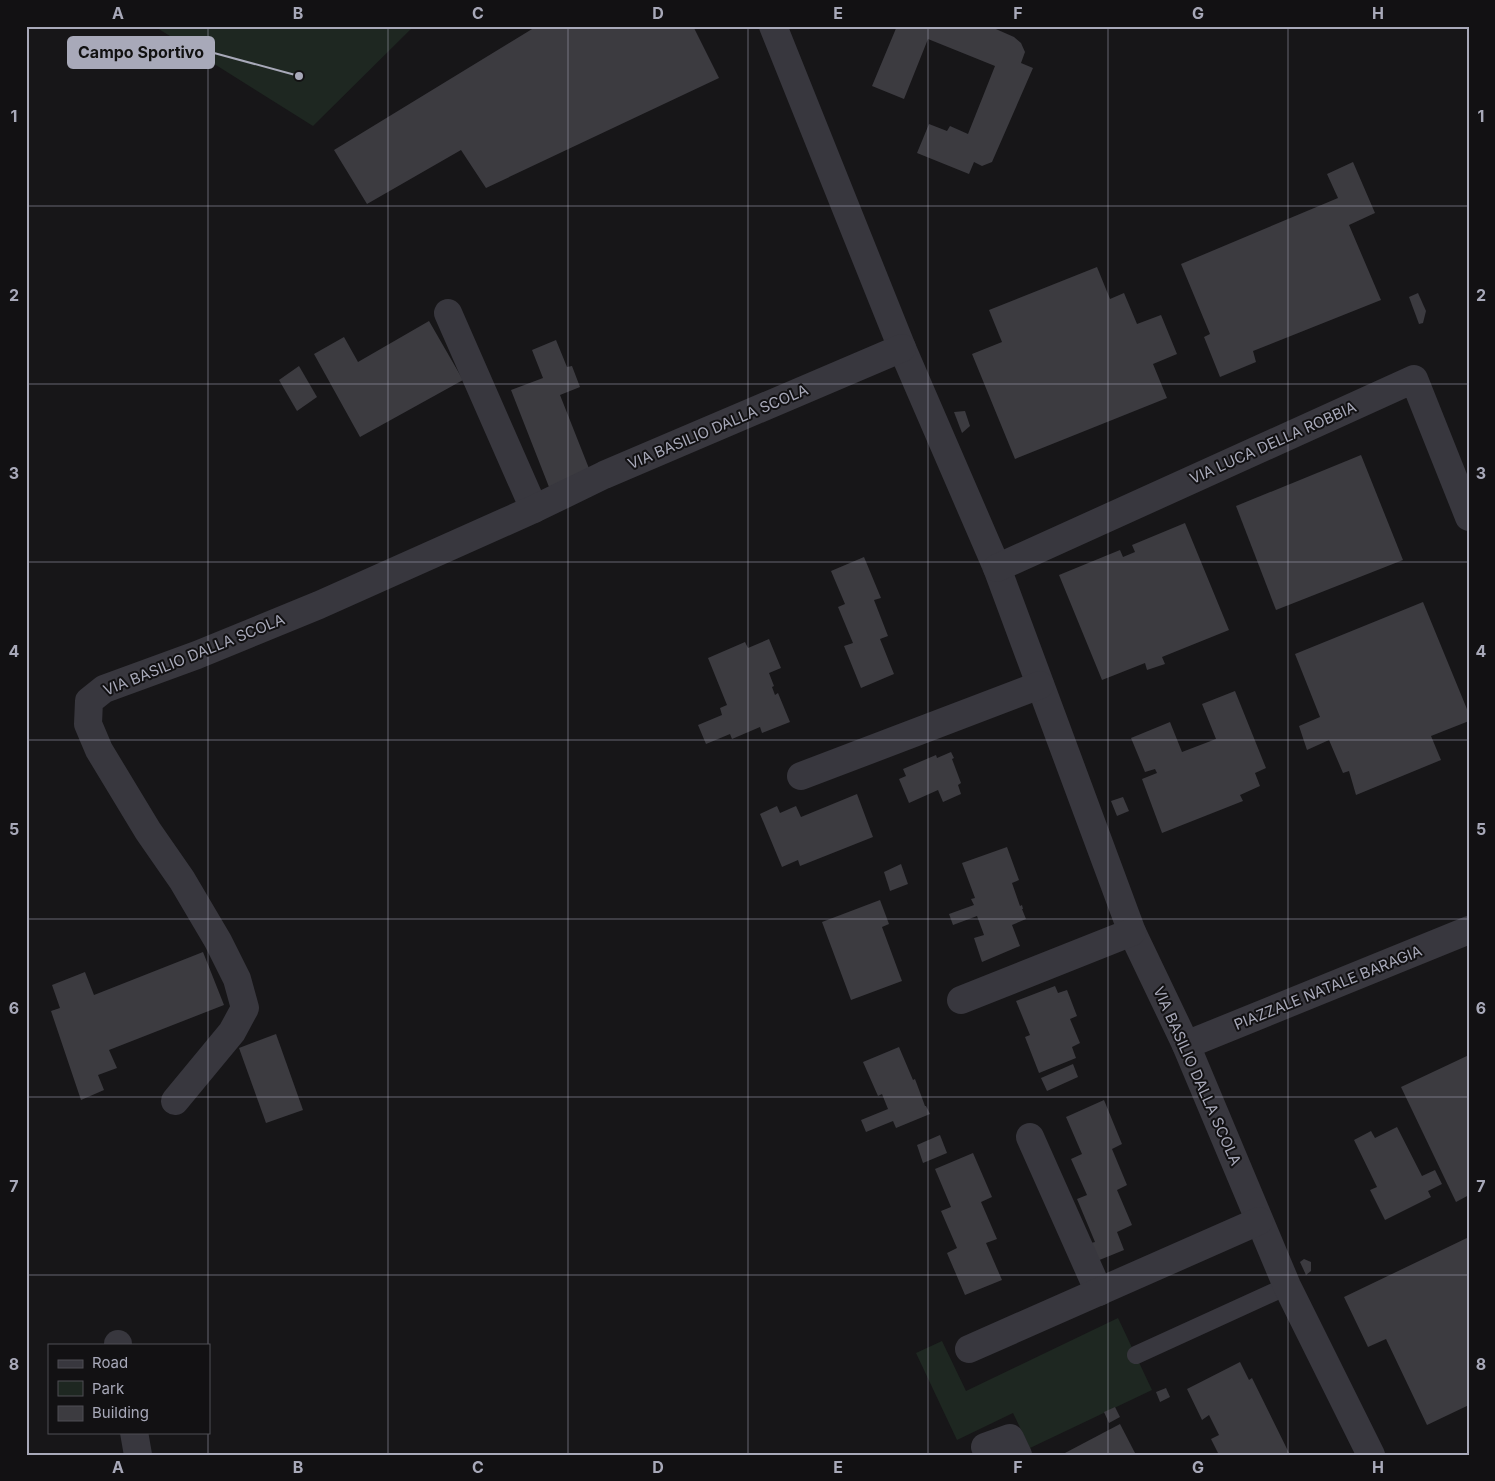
<svg xmlns="http://www.w3.org/2000/svg" width="1495" height="1481" font-family="Inter,sans-serif">
  <style>
    .green { fill: #1e2721 }
    .building { fill: #3c3b40 }
    .lines { fill: none; stroke-linecap: round; stroke-linejoin: round }
    .lane { stroke: #38373e; stroke-width: 18 }
    .street { stroke: #38373e; stroke-width: 28 }
    .grid { fill: none; stroke: #a8a9b9; stroke-width: 1; stroke-opacity: 0.55 }
    .labels { text-anchor: middle; stroke-width: 4; stroke-linejoin: round; paint-order: stroke }
    .street-label { font-size: 15px; fill: #a8a9b9; stroke: #121113 }
    .leader { fill: none; stroke: #a8a9b9; stroke-width: 2 }
    .callout-dot { fill: #a8a9b9; stroke: #121113; stroke-width: 2 }
    .callout { fill: #a8a9b9; stroke: #a8a9b9; stroke-width: 2 }
    .callout-label { font-size: 16px; text-anchor: middle; font-weight: bold; fill: #111 }
    .neatline { fill: none; stroke: #a8a9b9; stroke-width: 2 }
    .grid-label { font-size: 16px; text-anchor: middle; font-weight: bold; fill: #a8a9b9 }
  </style>
  <rect width="100%" height="100%" fill="#171618"/>
  <g class="green">
    <path d="M154,26H414L313,126Z"/>
    <path d="M1118,1318L1152,1390L1030,1448L1013,1413L957,1440L916,1353L942,1341L966,1391Z"/>
  </g>
  <g class="building">
    <path d="M537,26H693L719,78L486,188L461,150L367,204L334,150Z"/>
    <path d="M897,26H989L1014,37L1021,43L1025,52L1021,63L1033,68L992,162L982,166L974,162L969,174L917,153L929,124L947,131L950,126L968,134L995,66L928,39L904,99L872,86Z"/>
    <path d="M1353,162L1375,213L1349,225L1381,300L1253,351L1256,362L1220,377L1204,337L1210,334L1181,264L1338,198L1327,174Z"/>
    <path d="M1097,267L1110,299L1124,293L1137,324L1161,315L1177,354L1153,364L1167,398L1015,459L972,354L1002,342L989,310Z"/>
    <path d="M1418,293L1426,311L1423,323L1419,324L1409,297Z"/>
    <path d="M429,321L463,380L360,437L314,354L344,337L358,362Z"/>
    <path d="M556,340L567,367L572,366L580,387L560,395L590,471L549,487L511,390L543,378L532,350Z"/>
    <path d="M299,366L317,397L297,411L279,380Z"/>
    <path d="M965,411L970,426L962,433L954,412Z"/>
    <path d="M1361,455L1403,560L1276,610L1236,506Z"/>
    <path d="M1185,523L1229,630L1162,657L1165,664L1147,670L1145,663L1102,680L1059,575L1120,550L1123,557L1135,552L1132,545Z"/>
    <path d="M864,557L881,598L874,600L888,636L880,639L894,674L861,688L844,646L853,643L838,607L845,604L831,571Z"/>
    <path d="M1423,602L1469,714V721L1431,736L1441,760L1356,795L1349,771L1343,773L1329,740L1307,750L1299,726L1320,717L1295,654Z"/>
    <path d="M769,639L781,668L769,673L774,686L772,687L775,695L778,693L790,722L762,733L760,727L732,739L730,734L706,744L698,725L722,715L720,708L727,705L708,658L745,642L748,648Z"/>
    <path d="M1235,691L1266,768L1255,773L1260,786L1240,795L1243,801L1162,833L1142,779L1157,773L1155,769L1145,772L1131,738L1170,722L1182,752L1216,739L1202,704Z"/>
    <path d="M951,752L954,758L952,759L961,783L958,785L961,794L943,802L938,790L909,803L899,779L906,776L903,769L936,755L937,758Z"/>
    <path d="M857,794L873,837L800,866L798,860L782,867L760,814L777,806L780,813L796,806L801,817Z"/>
    <path d="M1123,797L1129,811L1117,816L1111,801Z"/>
    <path d="M1007,847L1019,880L1012,883L1020,906L1022,905L1023,909H1022L1026,919L1012,925L1020,946L982,962L974,938L984,935L977,916L953,925L949,914L974,905L971,899L975,898L962,863Z"/>
    <path d="M901,864L908,884L890,891L884,872Z"/>
    <path d="M880,900L889,924L882,927L902,981L851,1000L822,922Z"/>
    <path d="M203,952L224,1005L109,1050L117,1068L98,1075L104,1090L81,1100L51,1011L60,1008L52,985L85,972L94,995Z"/>
    <path d="M1055,986L1058,993L1067,990L1077,1016L1070,1019L1080,1043L1072,1047L1076,1058L1039,1073L1025,1037L1030,1035L1016,1001Z"/>
    <path d="M276,1034L303,1110L266,1123L239,1048Z"/>
    <path d="M899,1047L913,1080L915,1079L925,1106H926L930,1114L896,1128L893,1121L866,1132L861,1120L888,1109L882,1094L878,1096L863,1062Z"/>
    <path d="M1469,1055V1195L1456,1202L1401,1087Z"/>
    <path d="M1073,1064L1078,1077L1047,1091L1041,1078Z"/>
    <path d="M1104,1100L1122,1144L1112,1149L1127,1185L1117,1190L1132,1225L1117,1232L1124,1250L1097,1261L1091,1243L1095,1242L1077,1199L1087,1195L1071,1159L1082,1154L1066,1117Z"/>
    <path d="M1397,1127L1422,1176L1435,1170L1442,1184L1428,1191L1431,1197L1385,1220L1370,1190L1377,1187L1354,1140L1371,1131L1375,1138Z"/>
    <path d="M940,1135L947,1153L923,1163L917,1145Z"/>
    <path d="M973,1153L992,1197L981,1202L997,1239L986,1243L1002,1280L965,1295L947,1253L957,1248L941,1211L951,1207L935,1169Z"/>
    <path d="M1469,1237V1405L1427,1425L1386,1339L1368,1347L1344,1297Z"/>
    <path d="M1304,1259L1311,1262V1271L1306,1275L1300,1262Z"/>
    <path d="M1240,1362L1249,1380L1252,1378L1290,1455H1219L1211,1439L1219,1435L1209,1415L1202,1420L1187,1389Z"/>
    <path d="M1166,1388L1170,1397L1160,1402L1156,1392Z"/>
    <path d="M1115,1407L1120,1417L1109,1423L1104,1412Z"/>
    <path d="M1120,1424L1135,1453L1131,1455H1066L1065,1453Z"/>
  </g>
  <g class="lines">
    <path class="lane" d="M1136,1355L1287,1286"/>
    <g class="street">
      <path d="M773,26L902,348L997,568L1132,932L1186,1045L1287,1286L1371,1455"/>
      <path d="M448,313L534,509"/>
      <path d="M997,568L1414,379L1469,517"/>
      <path d="M801,776L1040,685"/>
      <path d="M961,1000L1132,932"/>
      <path d="M1186,1045L1469,930"/>
      <path d="M175,1101L232,1032L245,1008L237,979L218,941L182,880L148,831L99,750L88,724L89,701L104,689L197,655L319,605L534,509L604,475L902,348"/>
      <path d="M1030,1137L1099,1292"/>
      <path d="M118,1344V1345"/>
      <path d="M969,1349L1259,1221"/>
      <path d="M134,1432L138,1455"/>
      <path d="M985,1447L1010,1438L1018,1455"/>
    </g>
  </g>
  <path class="grid" d="M208,26V1345M388,26V1455M568,26V1455M748,26V1455M928,26V1455M1108,26V1455M1288,26V1455M26,206H1469M26,384H1469M26,562H1469M26,740H1469M26,919H1469M26,1097H1469M26,1275H1469M208,1432V1455"/>
  <g class="labels">
    <g class="street-label">
      <text transform="translate(718 427) rotate(-23)" y="5">VIA BASILIO DALLA SCOLA</text>
      <text transform="translate(1273 443) rotate(-24)" y="5">VIA LUCA DELLA ROBBIA</text>
      <text transform="translate(194 655) rotate(-22)" y="5">VIA BASILIO DALLA SCOLA</text>
      <text transform="translate(1328 988) rotate(-22)" y="5">PIAZZALE NATALE BARAGIA</text>
      <text transform="translate(1197 1076) rotate(66)" y="5">VIA BASILIO DALLA SCOLA</text>
    </g>
  </g>
  <path class="leader" d="M299 76L214 53"/>
  <circle class="callout-dot" cx="299" cy="76" r="5"/>
  <rect class="callout" x="68" y="37" width="146" height="31" rx="5"/>
  <g class="callout-label">
    <text x="141" y="58">Campo Sportivo</text>
  </g>
  <rect width="1495" height="1481" fill="none" stroke="#121113" stroke-width="55"/>
  <rect x="48" y="1344" width="162" height="90" fill="#121113" stroke="#4e4e55"/>
  <rect x="58" y="1360" width="25" height="8" fill="#38373e" stroke="#4e4e55"/>
  <text x="92" y="1368" font-size="15" fill="#a8a9b9">Road</text>
  <rect x="58" y="1381" width="25" height="15" fill="#1e2721" stroke="#4e4e55"/>
  <text x="92" y="1394" font-size="15" fill="#a8a9b9">Park</text>
  <rect x="58" y="1406" width="25" height="15" fill="#3c3b40" stroke="#4e4e55"/>
  <text x="92" y="1418" font-size="15" fill="#a8a9b9">Building</text>
  <rect x="28" y="28" width="1440" height="1426" class="neatline"/>
  <g class="grid-label">
    <text x="118" y="19">A</text>
    <text x="298" y="19">B</text>
    <text x="478" y="19">C</text>
    <text x="658" y="19">D</text>
    <text x="838" y="19">E</text>
    <text x="1018" y="19">F</text>
    <text x="1198" y="19">G</text>
    <text x="1378" y="19">H</text>
    <text x="14" y="122">1</text>
    <text x="1481" y="122">1</text>
    <text x="14" y="301">2</text>
    <text x="1481" y="301">2</text>
    <text x="14" y="479">3</text>
    <text x="1481" y="479">3</text>
    <text x="14" y="657">4</text>
    <text x="1481" y="657">4</text>
    <text x="14" y="835">5</text>
    <text x="1481" y="835">5</text>
    <text x="14" y="1014">6</text>
    <text x="1481" y="1014">6</text>
    <text x="14" y="1192">7</text>
    <text x="1481" y="1192">7</text>
    <text x="14" y="1370">8</text>
    <text x="1481" y="1370">8</text>
    <text x="118" y="1473">A</text>
    <text x="298" y="1473">B</text>
    <text x="478" y="1473">C</text>
    <text x="658" y="1473">D</text>
    <text x="838" y="1473">E</text>
    <text x="1018" y="1473">F</text>
    <text x="1198" y="1473">G</text>
    <text x="1378" y="1473">H</text>
  </g>
</svg>
